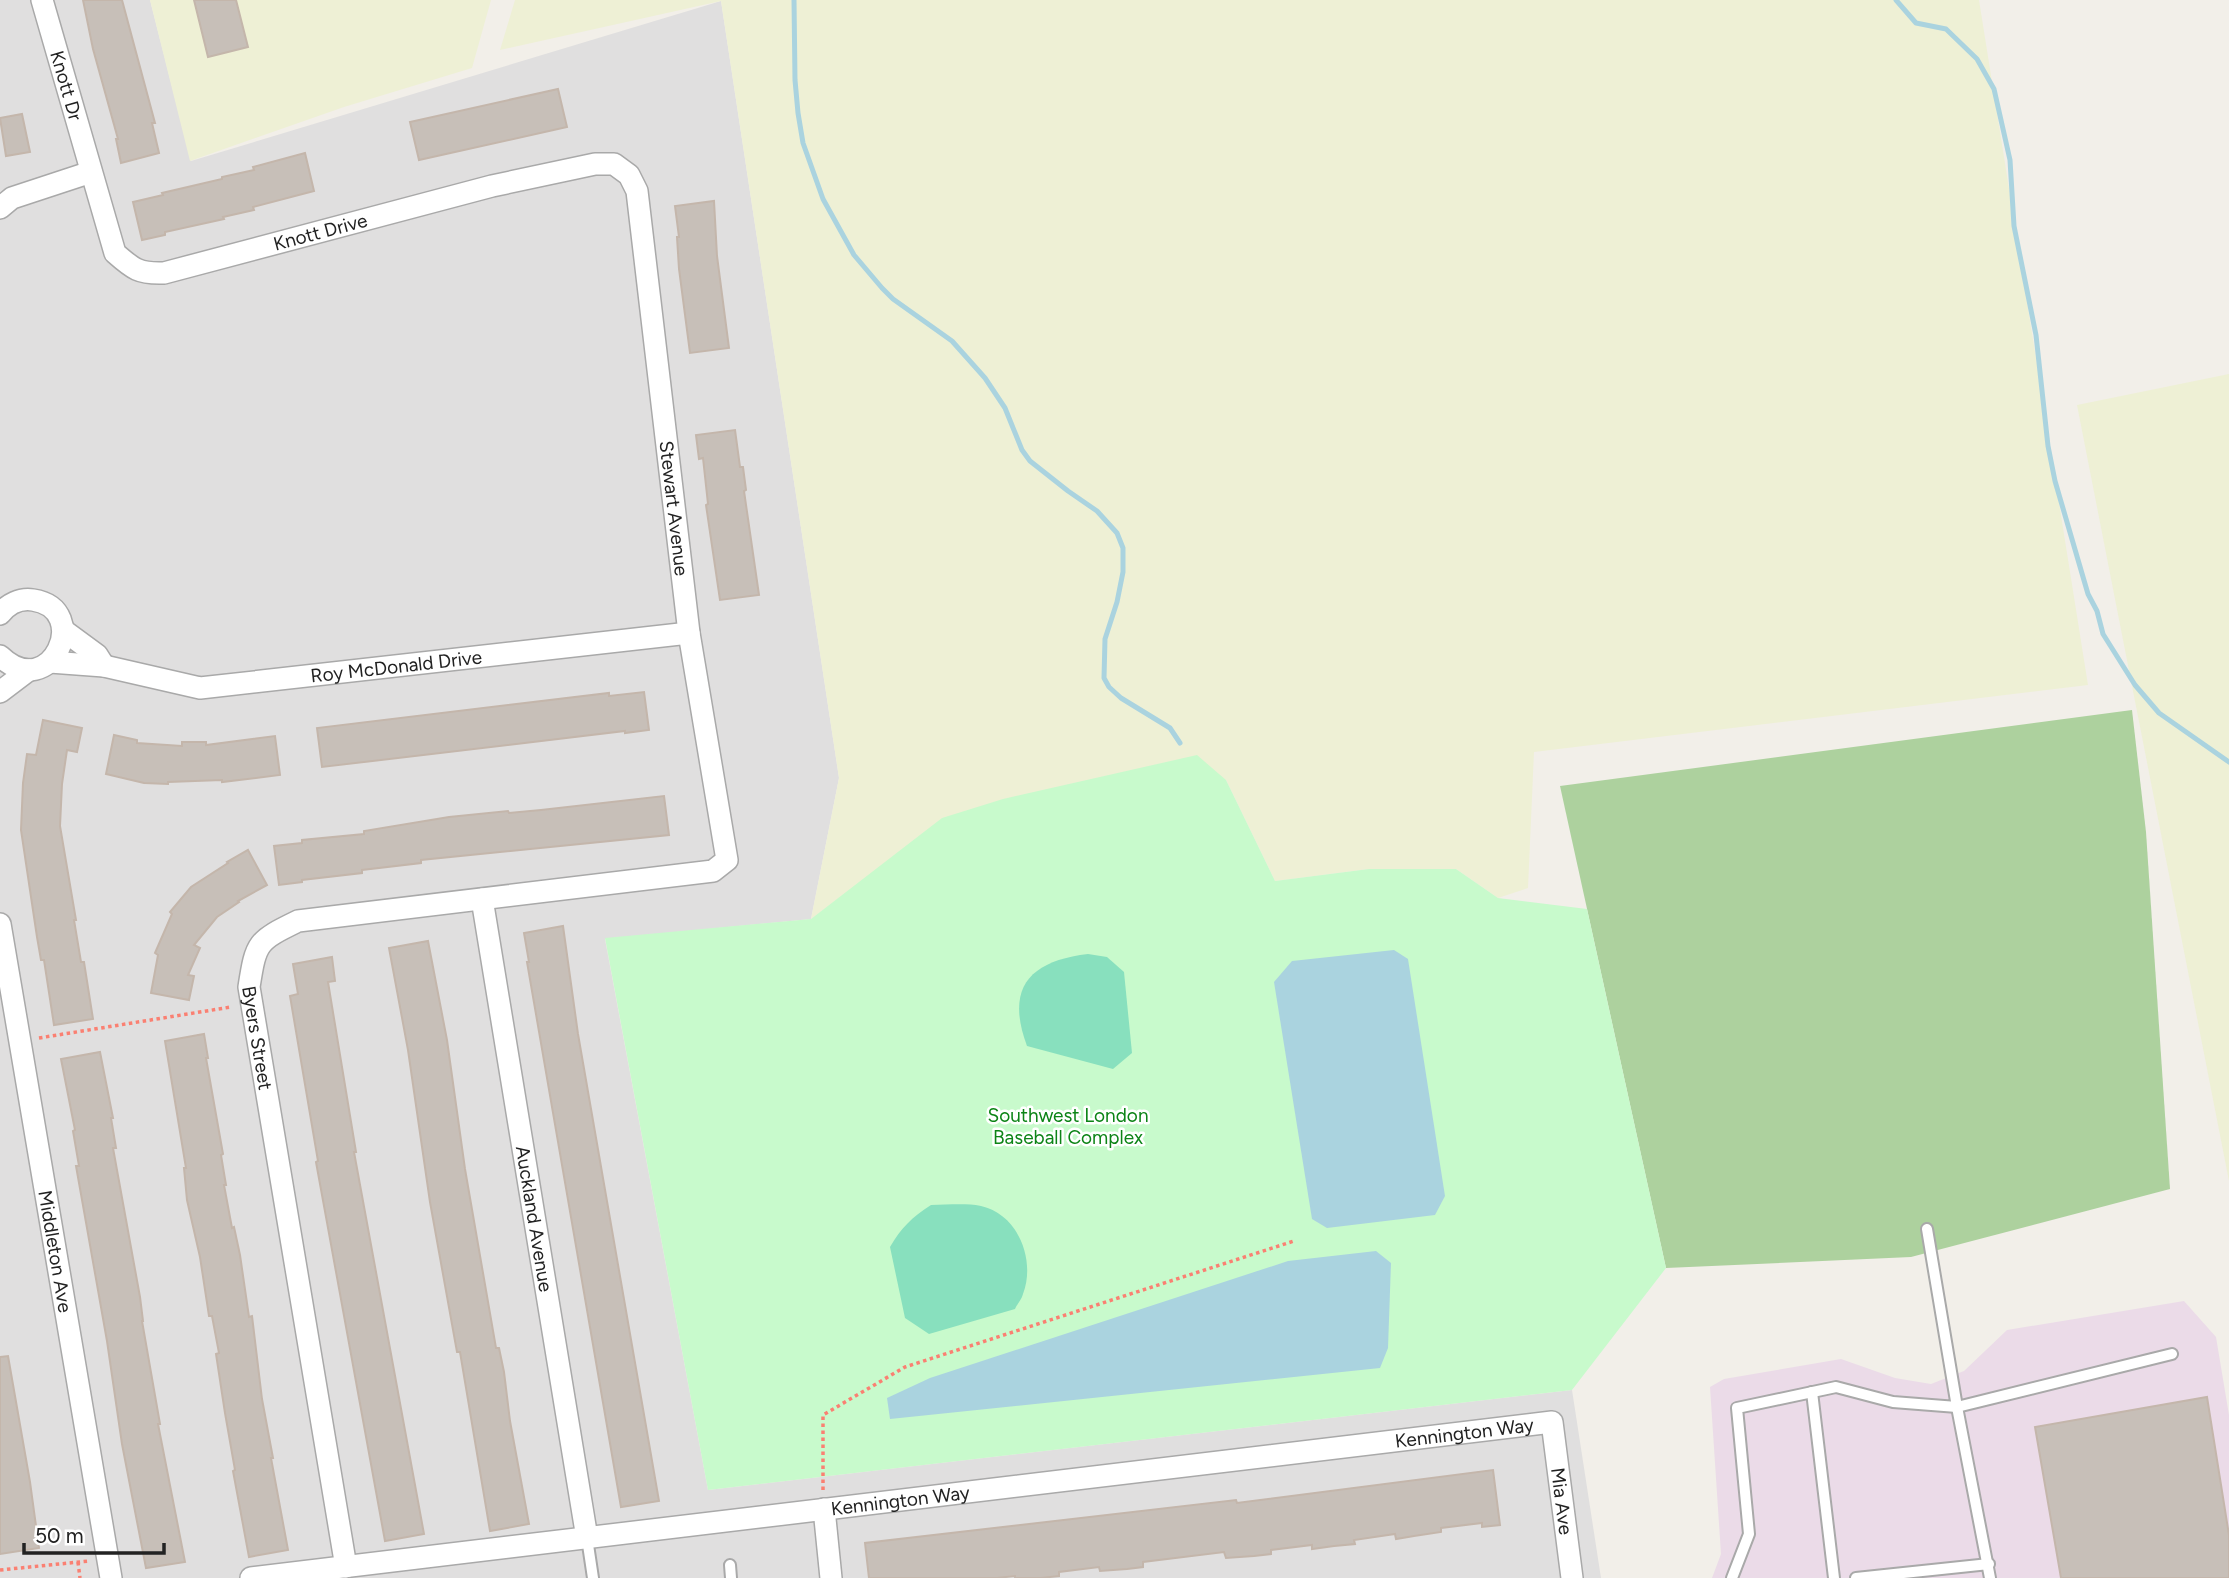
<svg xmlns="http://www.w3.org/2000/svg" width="2229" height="1578" font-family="Figtree,sans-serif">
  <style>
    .residential { fill: #e0dfdf }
    .industrial { fill: #ebdbe8 }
    .farmland { fill: #eef0d5 }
    .forest { fill: #add19e }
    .park { fill: #c8facc }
    .pitch { fill: #88e0be }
    .water { fill: #aad3df }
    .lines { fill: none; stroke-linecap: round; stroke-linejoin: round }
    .stream { stroke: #aad3df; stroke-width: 5 }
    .building { fill: #c7bfb8; stroke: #c4b6ab; stroke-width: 2 }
    .service-casing { stroke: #a9a9a9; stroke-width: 14 }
    .minor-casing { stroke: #a9a9a9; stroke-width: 24 }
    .path { stroke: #fa8072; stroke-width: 3.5; stroke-dasharray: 3.5 3.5; stroke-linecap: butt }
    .service { stroke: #fff; stroke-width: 10 }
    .minor { stroke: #fff; stroke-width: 21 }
    .labels { text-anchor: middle; stroke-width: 5; stroke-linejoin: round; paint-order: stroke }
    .street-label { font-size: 19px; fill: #222; stroke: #fff }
    .park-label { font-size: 19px; fill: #0c8416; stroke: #fff }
  </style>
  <rect width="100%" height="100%" fill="#f2efe9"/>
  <path class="residential" d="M0,0H150L191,161L721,1L839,778L811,919L605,939L708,1490L1572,1390L1601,1578H0Z"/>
  <path class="industrial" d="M2184,1301L2216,1337L2229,1415V1578H1712L1721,1554L1710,1387L1724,1379L1841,1359L1895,1378L1931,1384L1964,1371L2007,1330Z"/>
  <g class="farmland">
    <path d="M150,0H491L472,68L344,107L190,161Z"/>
    <path d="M515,0H1979L2088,685L1534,752L1528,888L1498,898L1456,869H1369L1275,881L1226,780L876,871L811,919L839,778L721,1L500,50Z"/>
    <path d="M2229,374V1181L2077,405Z"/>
  </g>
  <path class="forest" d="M2132,710L2146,832L2170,1189L1911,1257L1666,1268L1560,786Z"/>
  <path class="park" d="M1197,755L1226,780L1275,881L1369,869H1456L1498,898L1587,909L1666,1268L1572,1390L708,1490L605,938L811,919L942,818L1003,799Z"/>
  <g class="pitch">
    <path d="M1088,954L1107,957L1124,972L1132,1053L1113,1069L1027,1046C1005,987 1030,961 1088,954Z"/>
    <path d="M931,1205C947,1205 965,1203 981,1206C1018,1214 1036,1260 1023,1294C1022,1299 1017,1304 1015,1309L929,1334L905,1318L890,1247C901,1228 912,1217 931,1205Z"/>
  </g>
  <g class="water">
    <path d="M1394,950L1408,959L1445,1196L1435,1215L1327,1228L1312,1219L1274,982L1292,961Z"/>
    <path d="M1376,1251L1391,1263L1388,1348L1380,1368L890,1419L887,1398L930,1378L1288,1261Z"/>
  </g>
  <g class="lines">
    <g class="stream">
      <path d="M794,0L795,80L798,113L803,143L823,199L854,255L882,288L893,299L952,341L985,378L1005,408L1022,450L1030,461L1068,491L1097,511L1117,533L1123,548V572L1117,602L1105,639L1104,678L1109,687L1121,698L1170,728L1180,743"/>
      <path d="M1896,0L1916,23L1946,29L1977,59L1994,89L2010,160L2014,226L2036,335L2048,446L2055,481L2088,594L2097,611L2103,634L2135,685L2159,713L2229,762"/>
    </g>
  </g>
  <g class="building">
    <path d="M83,0H122L155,123H152L159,153L121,163L116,139H118L93,49Z"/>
    <path d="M194,0H236L248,47L208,57Z"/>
    <path d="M558,89L567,127L419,160L410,122Z"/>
    <path d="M22,114L30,152L6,156L0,118Z"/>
    <path d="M305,153L314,191L253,207L254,210L223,217L224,219L165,232V235L142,240L133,202L163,195L162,193L222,179V177L254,170L253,167Z"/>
    <path d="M714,201L717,256L729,348L690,353L679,269L677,237H679L675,206Z"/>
    <path d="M735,430L740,467H743L746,490L744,491L759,595L720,600L706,505L708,504L703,458L699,459L696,435Z"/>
    <path d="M644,692L649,730L625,733V731L322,767L317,728L609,693V696Z"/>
    <path d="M43,720L82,728L77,752L67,750L62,784L60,826L76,920H74L81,962H84L93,1019L54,1025L44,960H41L37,937L21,830L23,783L27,754L36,755Z"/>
    <path d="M114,735L137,740V743L182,746V742H206V745L275,736L280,775L222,782V780L168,782V784L144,783L106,774Z"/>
    <path d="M664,796L669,835L421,860V863L362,870V873L302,880V882L279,885L274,846L302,843V840L364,834V831L449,817L508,811L509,813L541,810Z"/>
    <path d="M248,850L267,885L238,901L239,902L217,917L194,945L200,948L188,975L194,976L189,1000L151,993L158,955L155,953L172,914L170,912L191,887L228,863L227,862Z"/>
    <path d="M563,926L578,1034L659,1501L621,1507L527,962H529L524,933Z"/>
    <path d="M428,941L447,1040L465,1169L496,1348H499L504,1372L510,1421L529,1524L490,1531L460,1352H457L430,1202L408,1050L389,948Z"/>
    <path d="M332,957L335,981L328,982L356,1152H354L424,1534L385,1541L316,1162L318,1161L290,996L298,994L293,964Z"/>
    <path d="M204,1034L208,1058H206L223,1154L221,1155L226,1185H224L232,1228L234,1227L240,1255L249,1317L252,1316L262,1399L273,1458H271L288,1550L249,1557L233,1471L235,1470L225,1413L216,1354L219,1353L212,1316H209L200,1257L187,1200L184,1168H186L165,1041Z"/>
    <path d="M100,1052L113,1118H111L116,1148H113L140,1297L143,1321H142L160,1424H158L185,1562L146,1568L122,1444L107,1341L76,1166H79L73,1131L75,1130L61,1059Z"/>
    <path d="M8,1356L30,1482L39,1548L0,1554V1357Z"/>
    <path d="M2207,1397L2229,1535V1578H2061L2035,1427Z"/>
    <path d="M1493,1470L1500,1525L1482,1527V1523L1441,1528V1532L1414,1536L1396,1539L1395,1534L1354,1540L1355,1544L1334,1546L1312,1549V1545L1271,1550V1554L1254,1556L1226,1558L1224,1552L1143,1562V1567L1127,1569L1100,1571L1099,1567L1059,1572V1576L1041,1578H1015V1576L997,1578H869L865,1543L1236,1500L1237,1503Z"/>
  </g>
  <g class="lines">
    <g class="service-casing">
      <g id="service">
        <path d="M1812,1392L1834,1578"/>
        <path d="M587,1538L593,1578"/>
        <path d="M730,1565L731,1578"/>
        <path d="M1732,1578L1749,1534L1737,1408L1836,1387L1893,1402L1957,1407L1927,1229"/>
        <path d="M1856,1578L1989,1564"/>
        <path d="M1990,1578L1957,1407L2172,1354"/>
      </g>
    </g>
    <g class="minor-casing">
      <g id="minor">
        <path id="s1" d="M42,0L115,253C133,269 139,274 164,273L492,186L595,164H614L629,175L637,191L689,633L727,860L713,871L298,921C257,941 256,942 249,987L346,1567"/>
        <path d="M0,208L12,198L91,172"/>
        <path d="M0,614C8,604 20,598 33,600C93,609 51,705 0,656"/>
        <path d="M63,630L97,655L104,666"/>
        <path id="s2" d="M50,662L104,666L200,688L689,633"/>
        <path d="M0,692L29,670"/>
        <path id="s3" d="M482,899L587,1538"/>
        <path id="s4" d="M0,924L111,1578"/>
        <path d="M824,1509L831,1578"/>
        <path id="s5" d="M251,1578L1552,1422L1572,1578"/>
      </g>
    </g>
    <g class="path">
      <path d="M39,1038L231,1007"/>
      <path d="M823,1490V1415L905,1367L1294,1241"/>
      <path d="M78,1562L80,1578"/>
      <path d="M0,1570L89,1561"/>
    </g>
    <use href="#service" class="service"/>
    <use href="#minor" class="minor"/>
  </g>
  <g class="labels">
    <g class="street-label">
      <text dy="7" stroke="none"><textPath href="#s1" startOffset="89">Knott Dr</textPath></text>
      <text dy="7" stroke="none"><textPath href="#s1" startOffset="480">Knott Drive</textPath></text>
      <text dy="7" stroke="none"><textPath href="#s1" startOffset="1138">Stewart Avenue</textPath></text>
      <text dy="7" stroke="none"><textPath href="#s2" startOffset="350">Roy McDonald Drive</textPath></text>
      <text dy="7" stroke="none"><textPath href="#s1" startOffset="2070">Byers Street</textPath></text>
      <text dy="7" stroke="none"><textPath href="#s3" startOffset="324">Auckland Avenue</textPath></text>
      <text dy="7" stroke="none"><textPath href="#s4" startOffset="332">Middleton Ave</textPath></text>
      <text dy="7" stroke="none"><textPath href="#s5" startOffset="1222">Kennington Way</textPath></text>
      <text dy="7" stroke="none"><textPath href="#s5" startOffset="654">Kennington Way</textPath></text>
      <text dy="7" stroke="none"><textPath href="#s5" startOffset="1390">Mia Ave</textPath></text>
    </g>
    <g class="park-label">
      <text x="1068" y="1122">Southwest London<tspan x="1068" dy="22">Baseball Complex</tspan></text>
    </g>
  </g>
  <path d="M24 1543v10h140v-10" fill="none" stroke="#222222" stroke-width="3.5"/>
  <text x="35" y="1543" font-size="21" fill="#222222" stroke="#ffffff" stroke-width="5" paint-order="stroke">50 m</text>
</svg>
